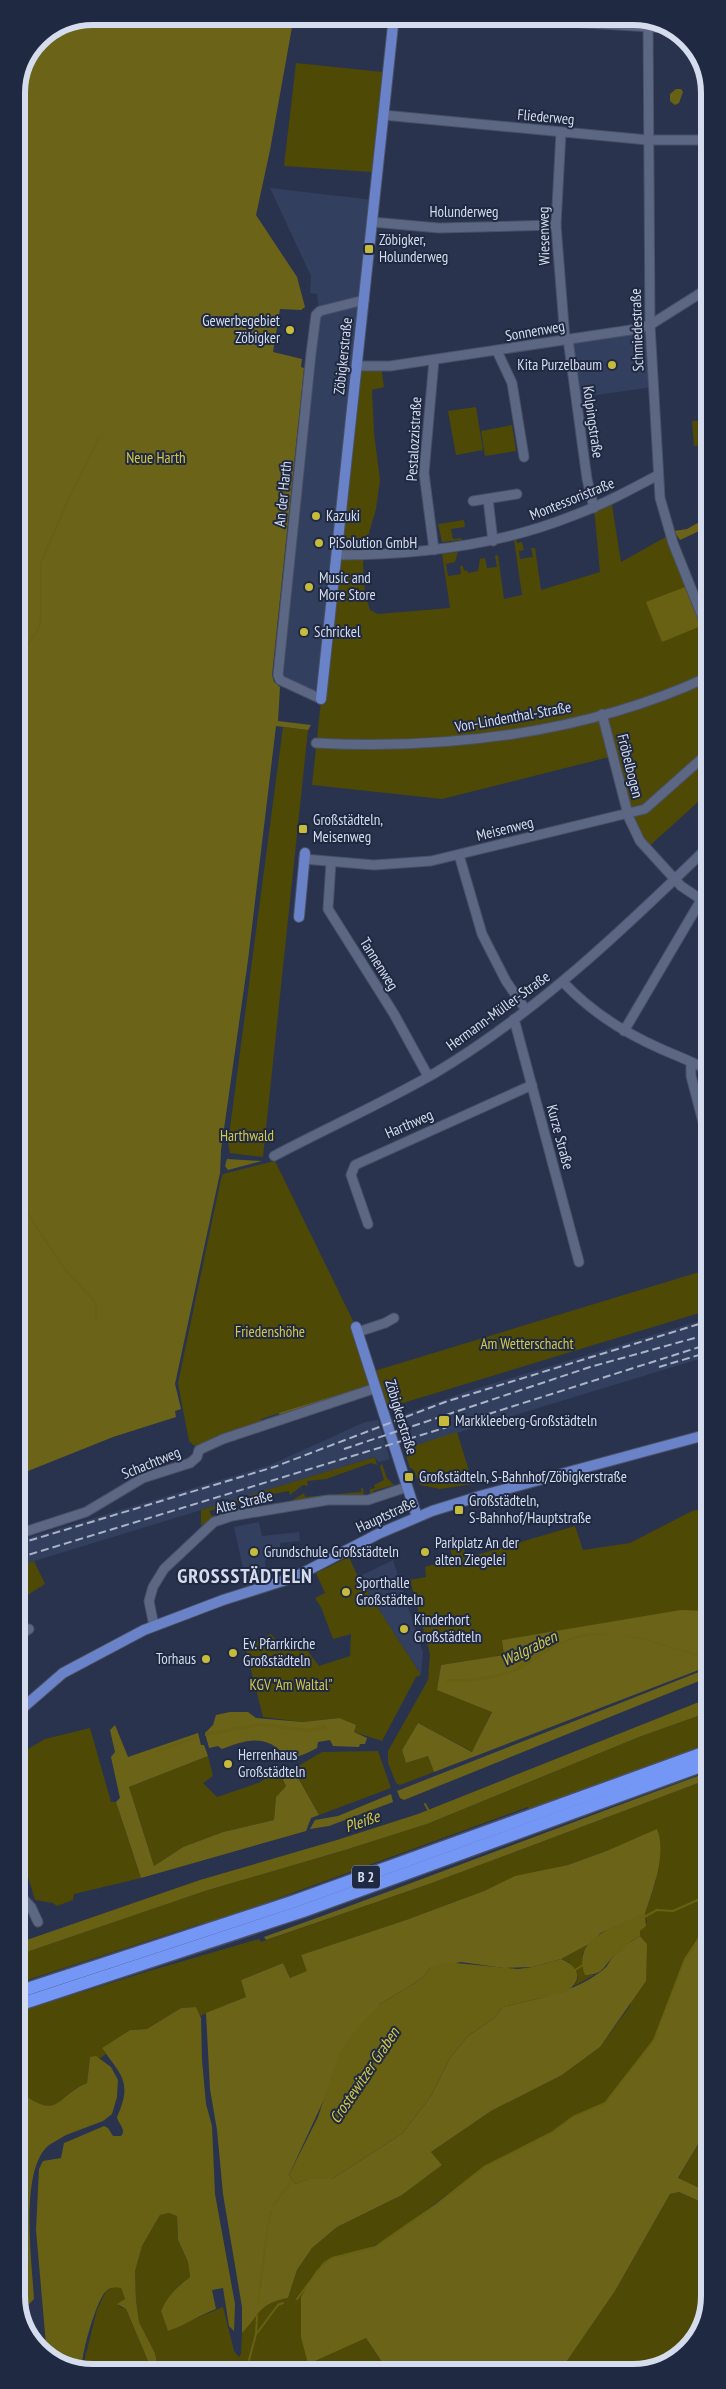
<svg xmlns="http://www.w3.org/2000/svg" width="726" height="2389" font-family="'PT Sans Narrow',sans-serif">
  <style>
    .built { fill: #323f5e }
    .green { fill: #4f4906 }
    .forest { fill: #6b6418 }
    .water { fill: #686113 }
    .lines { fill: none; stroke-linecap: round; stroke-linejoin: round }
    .stream { stroke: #686113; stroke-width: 2 }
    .minor-casing { stroke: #495066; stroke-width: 11 }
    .major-casing { stroke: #495066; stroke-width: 12 }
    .highway-casing { stroke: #495066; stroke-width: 15 }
    .minor { stroke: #5c6784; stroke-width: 9 }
    .major { stroke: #6a83c8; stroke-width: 10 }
    .highway { stroke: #7496f5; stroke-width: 12 }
    .rail { stroke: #abb3c6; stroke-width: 2; stroke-dasharray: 8 4; stroke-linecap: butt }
    .poi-dot { fill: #c7bb3c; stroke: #1f2942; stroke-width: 2 }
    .labels { text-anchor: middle; stroke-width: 4; stroke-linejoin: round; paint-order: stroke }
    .shield { fill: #1f2942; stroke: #9ea6ba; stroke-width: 1 }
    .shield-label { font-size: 14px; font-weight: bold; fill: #d5dced }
    .street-label { font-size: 15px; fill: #d5dced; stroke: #1f2942 }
    .poi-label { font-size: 15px; fill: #d5dced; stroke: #1f2942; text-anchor: start }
    .park-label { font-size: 15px; fill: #d4c846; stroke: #1f2942 }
    .water-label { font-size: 16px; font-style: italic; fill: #d5c946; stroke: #1f2942 }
    .district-label { font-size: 20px; font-weight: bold; letter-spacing: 1px; fill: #d5dced; stroke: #1f2942 }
    .rim { fill: none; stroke: #d5dced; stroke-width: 6 }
  </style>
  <rect width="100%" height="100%" fill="#29334d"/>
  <g class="built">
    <path d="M270,188L374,200L321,699L280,680L319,312L317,294L310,293L311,276Z"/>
    <path d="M650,325L653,387L576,398L568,339Z"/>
    <path d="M709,1318V1356L404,1449L394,1418L465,1392Z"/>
    <path d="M378,1420L390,1459L378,1462L375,1457L18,1566V1541L270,1465L365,1422Z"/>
    <path d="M259,1522L262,1536L299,1532L300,1541L280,1543V1547L268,1549L269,1556L265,1561L268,1581L247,1586L234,1527Z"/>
    <path d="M393,1560L423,1653L421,1675L358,1577Z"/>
  </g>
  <g class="green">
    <path d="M296,63L383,72L372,172L284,166Z"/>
    <path d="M357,366H381L384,387L372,390L374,433L380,480L376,509L366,543L363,564L365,593L370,610L378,614L450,608L442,554L458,552L455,562L446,564L448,576L461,574L460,566H463L464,571L467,570L468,573L478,571L480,559L485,558L487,568L497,567L495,556L498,555L504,599L522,595L514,540H516L517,543L522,542L524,550L519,551L520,559L533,557L531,548H535L541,590L600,572L594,508L611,499L621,562L671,534L708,631V793L646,849L640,841L613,756L442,799L312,785Z"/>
    <path d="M476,407L483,450L456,455L448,411Z"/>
    <path d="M708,420V445L694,446L692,421Z"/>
    <path d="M512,425L516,451L485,456L481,431Z"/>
    <path d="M464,520L465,527L451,529L453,539L461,538L462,540L442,542L438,524Z"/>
    <path d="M283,727L308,730L263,1157L230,1153L228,1143Z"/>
    <path d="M275,1161L356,1327L371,1372L709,1269V1310L383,1409L374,1383L261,1419L262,1427L199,1450L189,1441L178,1383L221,1179L223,1174Z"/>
    <path d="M457,1432L473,1484L440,1489L420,1485L413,1469L410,1468L404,1449Z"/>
    <path d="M375,1457L377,1465L371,1463L326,1479L307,1481L308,1486L303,1485L290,1495L289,1491L239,1500L237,1505L212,1510L209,1511L212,1516L216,1515L201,1526V1510Z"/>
    <path d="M382,1464L387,1478L394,1485L373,1491V1493L370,1494V1486L371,1489L375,1488L374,1485L384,1480L380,1466Z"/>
    <path d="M361,1488H363L364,1495H328L291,1501L304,1493L305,1497L361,1492Z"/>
    <path d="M709,1507V1611H680L503,1640L504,1655L441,1665L437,1690L492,1711L473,1752L418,1723L402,1750L406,1763L428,1756L434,1772L400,1785L396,1783L388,1763V1751L428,1680L430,1654L410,1580L426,1577L425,1567L453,1558L450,1548L462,1544L467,1558L575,1526L583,1550L630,1543L692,1511Z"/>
    <path d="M349,1557L358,1577L421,1675L416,1677L382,1741L354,1732L339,1718L303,1722L263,1717L245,1646L271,1634L284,1649L300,1641L319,1666L350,1656L351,1634L333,1639L321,1607L315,1598L325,1593L316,1573Z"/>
    <path d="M34,1561L45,1584L18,1601V1566Z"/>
    <path d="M709,1712V1746L530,1810L528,1807L210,1923H203L18,1983V1955L205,1891L345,1850L427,1824L639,1737Z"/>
    <path d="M90,1728L111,1802H116L141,1878L74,1894L73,1900L57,1906L53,1903L35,1900L21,1853L24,1837L18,1811V1755L45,1739Z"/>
    <path d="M378,1751L391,1788L319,1815L293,1769L322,1752Z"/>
    <path d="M208,1756L213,1776L203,1783L217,1797L258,1783L279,1771L286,1786L276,1797L274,1820L223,1832L183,1847L154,1866L129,1787Z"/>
    <path d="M709,1779V1923L685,1959L654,2040L605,2103L573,2117L551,2133L484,2167L390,2237L364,2251L366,2338L388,2371L159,2372L155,2353L139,2322L136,2300L135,2270L142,2246L160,2215L169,2213L177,2216L178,2240L188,2262L190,2277C177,2286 168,2296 161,2311L168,2330L223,2307L234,2351L239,2357L241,2354L242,2333L261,2308L275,2301L288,2298L297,2270L312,2248L337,2227L402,2195L442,2165L431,2152L491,2111L562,2075L600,2047L630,2006L647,1945L640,1936V1931L647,1922L645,1914L656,1880L609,1850L568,1865L515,1877L484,1891L406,1920L301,1955L308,1971L290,1978L283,1963L241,1980L246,1997L200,2016L196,2007L181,2008L147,2029L130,2030L102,2048L106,2054L101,2058L90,2057L87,2083C54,2096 60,2123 19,2091L18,2012L149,1971L259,1939L261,1942L429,1884Z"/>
    <path d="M589,1944L582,1954L586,1975H594L574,1986L578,1978L569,1962L561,1959Z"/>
    <path d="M710,2124V2193L678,2179Z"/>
    <path d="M679,2192L710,2206V2297L694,2343L653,2370L560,2371L615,2291L670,2194Z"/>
    <path d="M113,2287L121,2288L125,2299L118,2304L120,2307L126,2309L151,2368L156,2372L87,2373L82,2370L97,2310L106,2291Z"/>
  </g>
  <g class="forest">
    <path d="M93,16H294L270,150L256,215L297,277L305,307L301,310L280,309L273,352L302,359L301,367L304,368L272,675L274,682L280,687L278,721L311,725L308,730L276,726L248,960L221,1150L220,1173L175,1384L181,1409L175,1411L176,1417L113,1437L18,1475L16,92L39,38Z"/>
    <path d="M708,517V527L680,540L674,531L687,529Z"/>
    <path d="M227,1159L262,1161L228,1170L225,1166Z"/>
    <path d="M375,1383L376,1388L281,1421L279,1413Z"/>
    <path d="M681,1610L709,1611V1666L434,1772L428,1756L406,1763L402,1750L418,1723L472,1752L492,1712L437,1690L441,1665L504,1655L502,1640Z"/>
    <path d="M709,1668V1677L404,1800L400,1798L397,1791Z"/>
    <path d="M230,1712H248L256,1718L303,1722L339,1718L356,1725L354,1732L367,1738L365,1744H360L359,1747L333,1746L330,1740L318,1742L317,1748C311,1751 302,1756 295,1757C286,1758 279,1748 271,1744C254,1736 238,1743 222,1749L218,1746L209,1748L205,1733L213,1725L216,1715Z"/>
    <path d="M115,1725L128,1757L198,1733L201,1745H204L208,1756L129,1787L154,1866L183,1847L223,1832L274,1820L276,1797L286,1786L279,1771L286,1772L293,1769L319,1815L311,1818L306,1831L141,1878L116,1802L120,1798L111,1757L115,1752L110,1730Z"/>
    <path d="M709,1772V1779L429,1884L266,1940L264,1937C413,1884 560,1826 709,1772Z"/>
    <path d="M391,1794L393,1802L329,1826L310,1829L315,1820L338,1816Z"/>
    <path d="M657,1829C667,1855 653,1888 645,1914L601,1933L589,1944L561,1959L533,1967L504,1968L461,1962L430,1968L421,1979L380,2004L327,2093L289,2175L295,2184L309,2179H332L403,2133L431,2096L450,2058L468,2036L494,2018L503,2007C538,1998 575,1993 604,1969C608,1966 609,1961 613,1957C619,1950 631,1941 640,1936L647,1944L646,1981L600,2047L562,2075L491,2111L431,2152L442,2165L402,2195L337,2227L312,2248L297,2270L288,2298C258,2304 261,2313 242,2333V2307L223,2194L217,2130L210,2089L206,2013L246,1997L241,1980L283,1963L290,1978L307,1971L301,1955L406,1920L484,1891L515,1876L568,1865L609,1850Z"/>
    <path d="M709,1923V1979L700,1975L709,1984L710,2124L678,2178L710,2193V2206L679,2192L670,2194L615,2291L560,2371H388L366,2338L308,2364L301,2337V2297L316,2271L332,2258L375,2247L437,2204L484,2167L551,2133L573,2117L605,2103L654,2040L685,1959Z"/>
  </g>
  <g class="water">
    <path d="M676,89H681L683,92L679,103L675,105L670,101V94Z"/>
    <path d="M685,587L701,626L662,642L646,602Z"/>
    <path d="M591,1633L639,1637L709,1658V1660C671,1649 629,1630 589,1636C557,1640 540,1659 514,1672C493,1681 467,1682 446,1682V1679H467L499,1674L512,1670L545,1649L576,1636Z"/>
    <path d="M709,1698V1712L639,1737L427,1824L345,1850L205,1891L18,1955V1943L200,1880L337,1840L418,1814Z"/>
    <path d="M262,1723L308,1729L325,1725L328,1730L308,1732L262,1726L205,1736V1733L208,1732Z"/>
    <path d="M199,1735V1737L156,1753L155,1751Z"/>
    <path d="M642,1913L645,1914L646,1926L640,1931V1936C632,1940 629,1943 624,1949C622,1952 617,1953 614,1956C603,1966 604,1975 585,1975C571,1936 616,1929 642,1913Z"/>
    <path d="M561,1959C580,1967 583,1980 566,1992L503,2007L494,2018L468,2036L450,2058L431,2096L403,2133L332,2179H310L295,2184L289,2175L318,2117L339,2053L358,2027L380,2004L421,1979L430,1968L445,1962L518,1969L533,1967Z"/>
    <path d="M196,2007L201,2018L202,2060L206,2104L212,2126L215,2194L235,2304L234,2331L229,2326L223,2288L212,2290L216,2309C199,2315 186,2325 168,2331L161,2311C168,2295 177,2287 190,2277L188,2262L178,2240L177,2216L169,2213L160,2215L142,2246L135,2271L136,2300L139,2322L155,2353L159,2372L151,2368L126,2309L117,2304L125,2299L121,2288C115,2287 110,2287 106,2291C96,2301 80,2357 82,2370L47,2356L36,2230L39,2169L43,2161L61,2158L64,2143L69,2141L104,2126L108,2128L113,2136H121C127,2129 118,2124 117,2117C133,2082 121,2075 102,2048L130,2030L147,2029L181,2008Z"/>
    <path d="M96,2056L111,2067L118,2080L117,2097L112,2114L103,2121L66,2135L49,2145C19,2169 32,2262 34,2299L28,2305L23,2304L21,2280L19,2279V2091C60,2122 54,2097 87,2083L90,2057Z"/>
    <path d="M31,2324L34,2325L38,2346L26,2328Z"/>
  </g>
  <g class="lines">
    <g class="stream">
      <path d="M17,664L39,627L41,617V562L69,498L99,438"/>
      <path d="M17,1109L20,1116"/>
      <path d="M17,1128L20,1119"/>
      <path d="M18,1193L31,1219L64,1268L96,1303"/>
      <path d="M96,1318V1306"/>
      <path d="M425,1804L429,1811"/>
      <path d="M644,1917L657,1910L673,1911L709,1895"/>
      <path d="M575,1970L583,1965"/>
      <path d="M273,2206L292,2180"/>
      <path d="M297,2299L324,2263L332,2258L375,2247L437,2204L484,2167L551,2133L573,2117L605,2103L654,2040L685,1959L709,1923"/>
      <path d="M258,2304L268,2224L271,2211"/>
      <path d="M257,2333L278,2305L283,2303"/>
      <path d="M249,2360L256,2334L257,2316"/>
      <path d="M245,2372L246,2369"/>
    </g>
    <g class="minor-casing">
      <g id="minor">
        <path d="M469,16L667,28"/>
        <path d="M648,20L650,325L660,498L673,543L708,631"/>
        <path d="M383,115L648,140H707"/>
        <path d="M561,132L556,225L565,339"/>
        <path d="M372,222L439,228L556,225"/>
        <path d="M568,339L587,479L594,508"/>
        <path d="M497,351L512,383L524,457"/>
        <path d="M434,360L424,473L434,550"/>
        <path d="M357,366H390L637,329L650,325L707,289"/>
        <path d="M488,499L493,541"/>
        <path d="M473,501L517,494"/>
        <path d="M337,555C417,555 497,546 572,516C602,505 630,490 658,475"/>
        <path d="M321,699L280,680L278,675L311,354L316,315L320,311L364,300"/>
        <path d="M602,714L629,818L640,841L681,886L708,904"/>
        <path d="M316,743C448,750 587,733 708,677"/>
        <path d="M459,855L482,934L506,981L526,1010"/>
        <path d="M304,859L374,865L431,861L645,809L708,753"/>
        <path d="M331,862L328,909L394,1014L428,1076"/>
        <path d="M563,982C596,1017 635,1039 680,1057C690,1061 698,1066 708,1069"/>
        <path d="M514,1019L579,1262"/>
        <path d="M624,1031L701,900"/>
        <path d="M691,1064V1076L708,1141"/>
        <path d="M274,1156C327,1128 383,1103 435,1073C537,1012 624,929 708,847"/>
        <path d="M368,1224L351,1175L355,1165L532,1085"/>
        <path d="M358,1332L385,1323L394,1318"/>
        <path d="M18,1534L86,1512L143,1478L190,1463L197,1457L199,1450L223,1439L376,1388"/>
        <path d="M154,1626L149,1601L153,1587L164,1569L214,1522L232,1516L328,1500H368L407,1487"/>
        <path d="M18,1636L29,1629"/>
        <path d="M18,1893L31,1907L38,1922"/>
      </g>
    </g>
    <g class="major-casing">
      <g id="major">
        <path d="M321,699L394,16"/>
        <path d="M299,917L305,853"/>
        <path d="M356,1327L417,1517"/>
        <path d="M18,1712L63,1673L144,1630L223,1600L295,1577L378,1534L432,1511L480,1496L709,1434"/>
      </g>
    </g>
    <g class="highway-casing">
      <g id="highway">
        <path d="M18,1992L295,1901L709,1751"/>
        <path d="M18,2005L303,1911L709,1763"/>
      </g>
    </g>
    <use href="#minor" class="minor"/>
    <use href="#major" class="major"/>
    <use href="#highway" class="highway"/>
    <g class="rail">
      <path d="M659,1367L709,1352"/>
      <path d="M344,1449L590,1367L709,1334"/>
      <path d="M18,1544L274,1467L445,1402L709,1321"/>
      <path d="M18,1558L454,1425L709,1344"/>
    </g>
  </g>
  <g class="poi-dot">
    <rect x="364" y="244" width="10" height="10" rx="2.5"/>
    <circle cx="290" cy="330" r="5"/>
    <circle cx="612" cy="365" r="5"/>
    <circle cx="316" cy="516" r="5"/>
    <circle cx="319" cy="543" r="5"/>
    <circle cx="309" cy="587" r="5"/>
    <circle cx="304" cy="632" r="5"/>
    <rect x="298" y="824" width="10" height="10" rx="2.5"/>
    <rect x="438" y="1415" width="12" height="12" rx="2.5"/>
    <rect x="404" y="1472" width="10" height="10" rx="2.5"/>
    <rect x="454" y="1505" width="10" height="10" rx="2.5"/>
    <circle cx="254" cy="1552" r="5"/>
    <circle cx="425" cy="1552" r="5"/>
    <circle cx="346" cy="1592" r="5"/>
    <circle cx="404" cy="1629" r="5"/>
    <circle cx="233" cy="1653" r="5"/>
    <circle cx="206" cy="1659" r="5"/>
    <circle cx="228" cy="1764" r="5"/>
  </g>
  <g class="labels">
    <rect class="shield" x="352" y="1865.5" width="28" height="23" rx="4"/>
    <g class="shield-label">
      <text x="366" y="1882">B 2</text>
    </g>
    <g class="street-label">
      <text transform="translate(546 117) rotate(5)" y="5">Fliederweg</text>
      <text x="464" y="217">Holunderweg</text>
      <text transform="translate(544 236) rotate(-91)" y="5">Wiesenweg</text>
      <text transform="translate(637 330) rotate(-92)" y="5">Schmiedestraße</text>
      <text transform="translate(535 331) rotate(-10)" y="5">Sonnenweg</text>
      <text transform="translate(343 356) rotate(-84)" y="5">Zöbigkerstraße</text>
      <text transform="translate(593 422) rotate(82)" y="5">Kolpingstraße</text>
      <text transform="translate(414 439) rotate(-87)" y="5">Pestalozzistraße</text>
      <text transform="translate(283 494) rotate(-84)" y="5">An der Harth</text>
      <text transform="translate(572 499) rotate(-22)" y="5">Montessoristraße</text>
      <text transform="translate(513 717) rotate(-10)" y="5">Von-Lindenthal-Straße</text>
      <text transform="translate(630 766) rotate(76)" y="5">Fröbelbogen</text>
      <text transform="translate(505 829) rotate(-14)" y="5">Meisenweg</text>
      <text transform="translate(379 964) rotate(58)" y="5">Tannenweg</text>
      <text transform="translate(498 1011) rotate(-36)" y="5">Hermann-Müller-Straße</text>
      <text transform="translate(409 1124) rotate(-24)" y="5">Harthweg</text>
      <text transform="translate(560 1137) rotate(75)" y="5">Kurze Straße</text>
      <text transform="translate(401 1417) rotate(73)" y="5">Zöbigkerstraße</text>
      <text transform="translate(151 1463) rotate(-22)" y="5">Schachtweg</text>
      <text transform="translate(244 1502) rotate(-13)" y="5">Alte Straße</text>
      <text transform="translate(386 1515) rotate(-25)" y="5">Hauptstraße</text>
    </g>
    <g class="poi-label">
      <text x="379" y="245">Zöbigker,<tspan x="379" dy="17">Holunderweg</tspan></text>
      <text x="280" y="326" text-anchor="end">Gewerbegebiet<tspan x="280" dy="17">Zöbigker</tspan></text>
      <text x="602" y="370" text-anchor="end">Kita Purzelbaum</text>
      <text x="326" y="521">Kazuki</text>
      <text x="329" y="548">PiSolution GmbH</text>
      <text x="319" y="583">Music and<tspan x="319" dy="17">More Store</tspan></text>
      <text x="314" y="637">Schrickel</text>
      <text x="313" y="825">Großstädteln,<tspan x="313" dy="17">Meisenweg</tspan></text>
      <text x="455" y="1426">Markkleeberg-Großstädteln</text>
      <text x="419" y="1482">Großstädteln, S-Bahnhof/Zöbigkerstraße</text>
      <text x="469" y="1506">Großstädteln,<tspan x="469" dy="17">S-Bahnhof/Hauptstraße</tspan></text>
      <text x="435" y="1548">Parkplatz An der<tspan x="435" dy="17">alten Ziegelei</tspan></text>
      <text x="264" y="1557">Grundschule Großstädteln</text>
      <text x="356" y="1588">Sporthalle<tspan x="356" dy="17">Großstädteln</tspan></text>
      <text x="414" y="1625">Kinderhort<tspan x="414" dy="17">Großstädteln</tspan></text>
      <text x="243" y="1649">Ev. Pfarrkirche<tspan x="243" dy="17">Großstädteln</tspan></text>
      <text x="196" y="1664" text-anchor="end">Torhaus</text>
      <text x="238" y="1760">Herrenhaus<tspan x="238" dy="17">Großstädteln</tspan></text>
    </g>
    <g class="park-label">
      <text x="156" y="463">Neue Harth</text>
      <text x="247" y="1141">Harthwald</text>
      <text x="270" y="1337">Friedenshöhe</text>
      <text x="527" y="1349">Am Wetterschacht</text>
      <text x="291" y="1690">KGV "Am Waltal"</text>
    </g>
    <g class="water-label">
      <text transform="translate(529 1648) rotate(-26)" y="6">Walgraben</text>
      <text transform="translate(362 1821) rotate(-19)" y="6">Pleiße</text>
      <text transform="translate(364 2075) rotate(-56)" y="6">Crostewitzer Graben</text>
    </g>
    <g class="district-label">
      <text x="245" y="1583">GROSSSTÄDTELN</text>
    </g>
  </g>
  <path d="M0 0H726V2389H0ZM93 25H633A68 68 0 0 1 701 93V2296A68 68 0 0 1 633 2364H93A68 68 0 0 1 25 2296V93A68 68 0 0 1 93 25Z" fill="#1f2942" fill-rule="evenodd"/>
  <path class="rim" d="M93 25H633A68 68 0 0 1 701 93V2296A68 68 0 0 1 633 2364H93A68 68 0 0 1 25 2296V93A68 68 0 0 1 93 25Z"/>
</svg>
